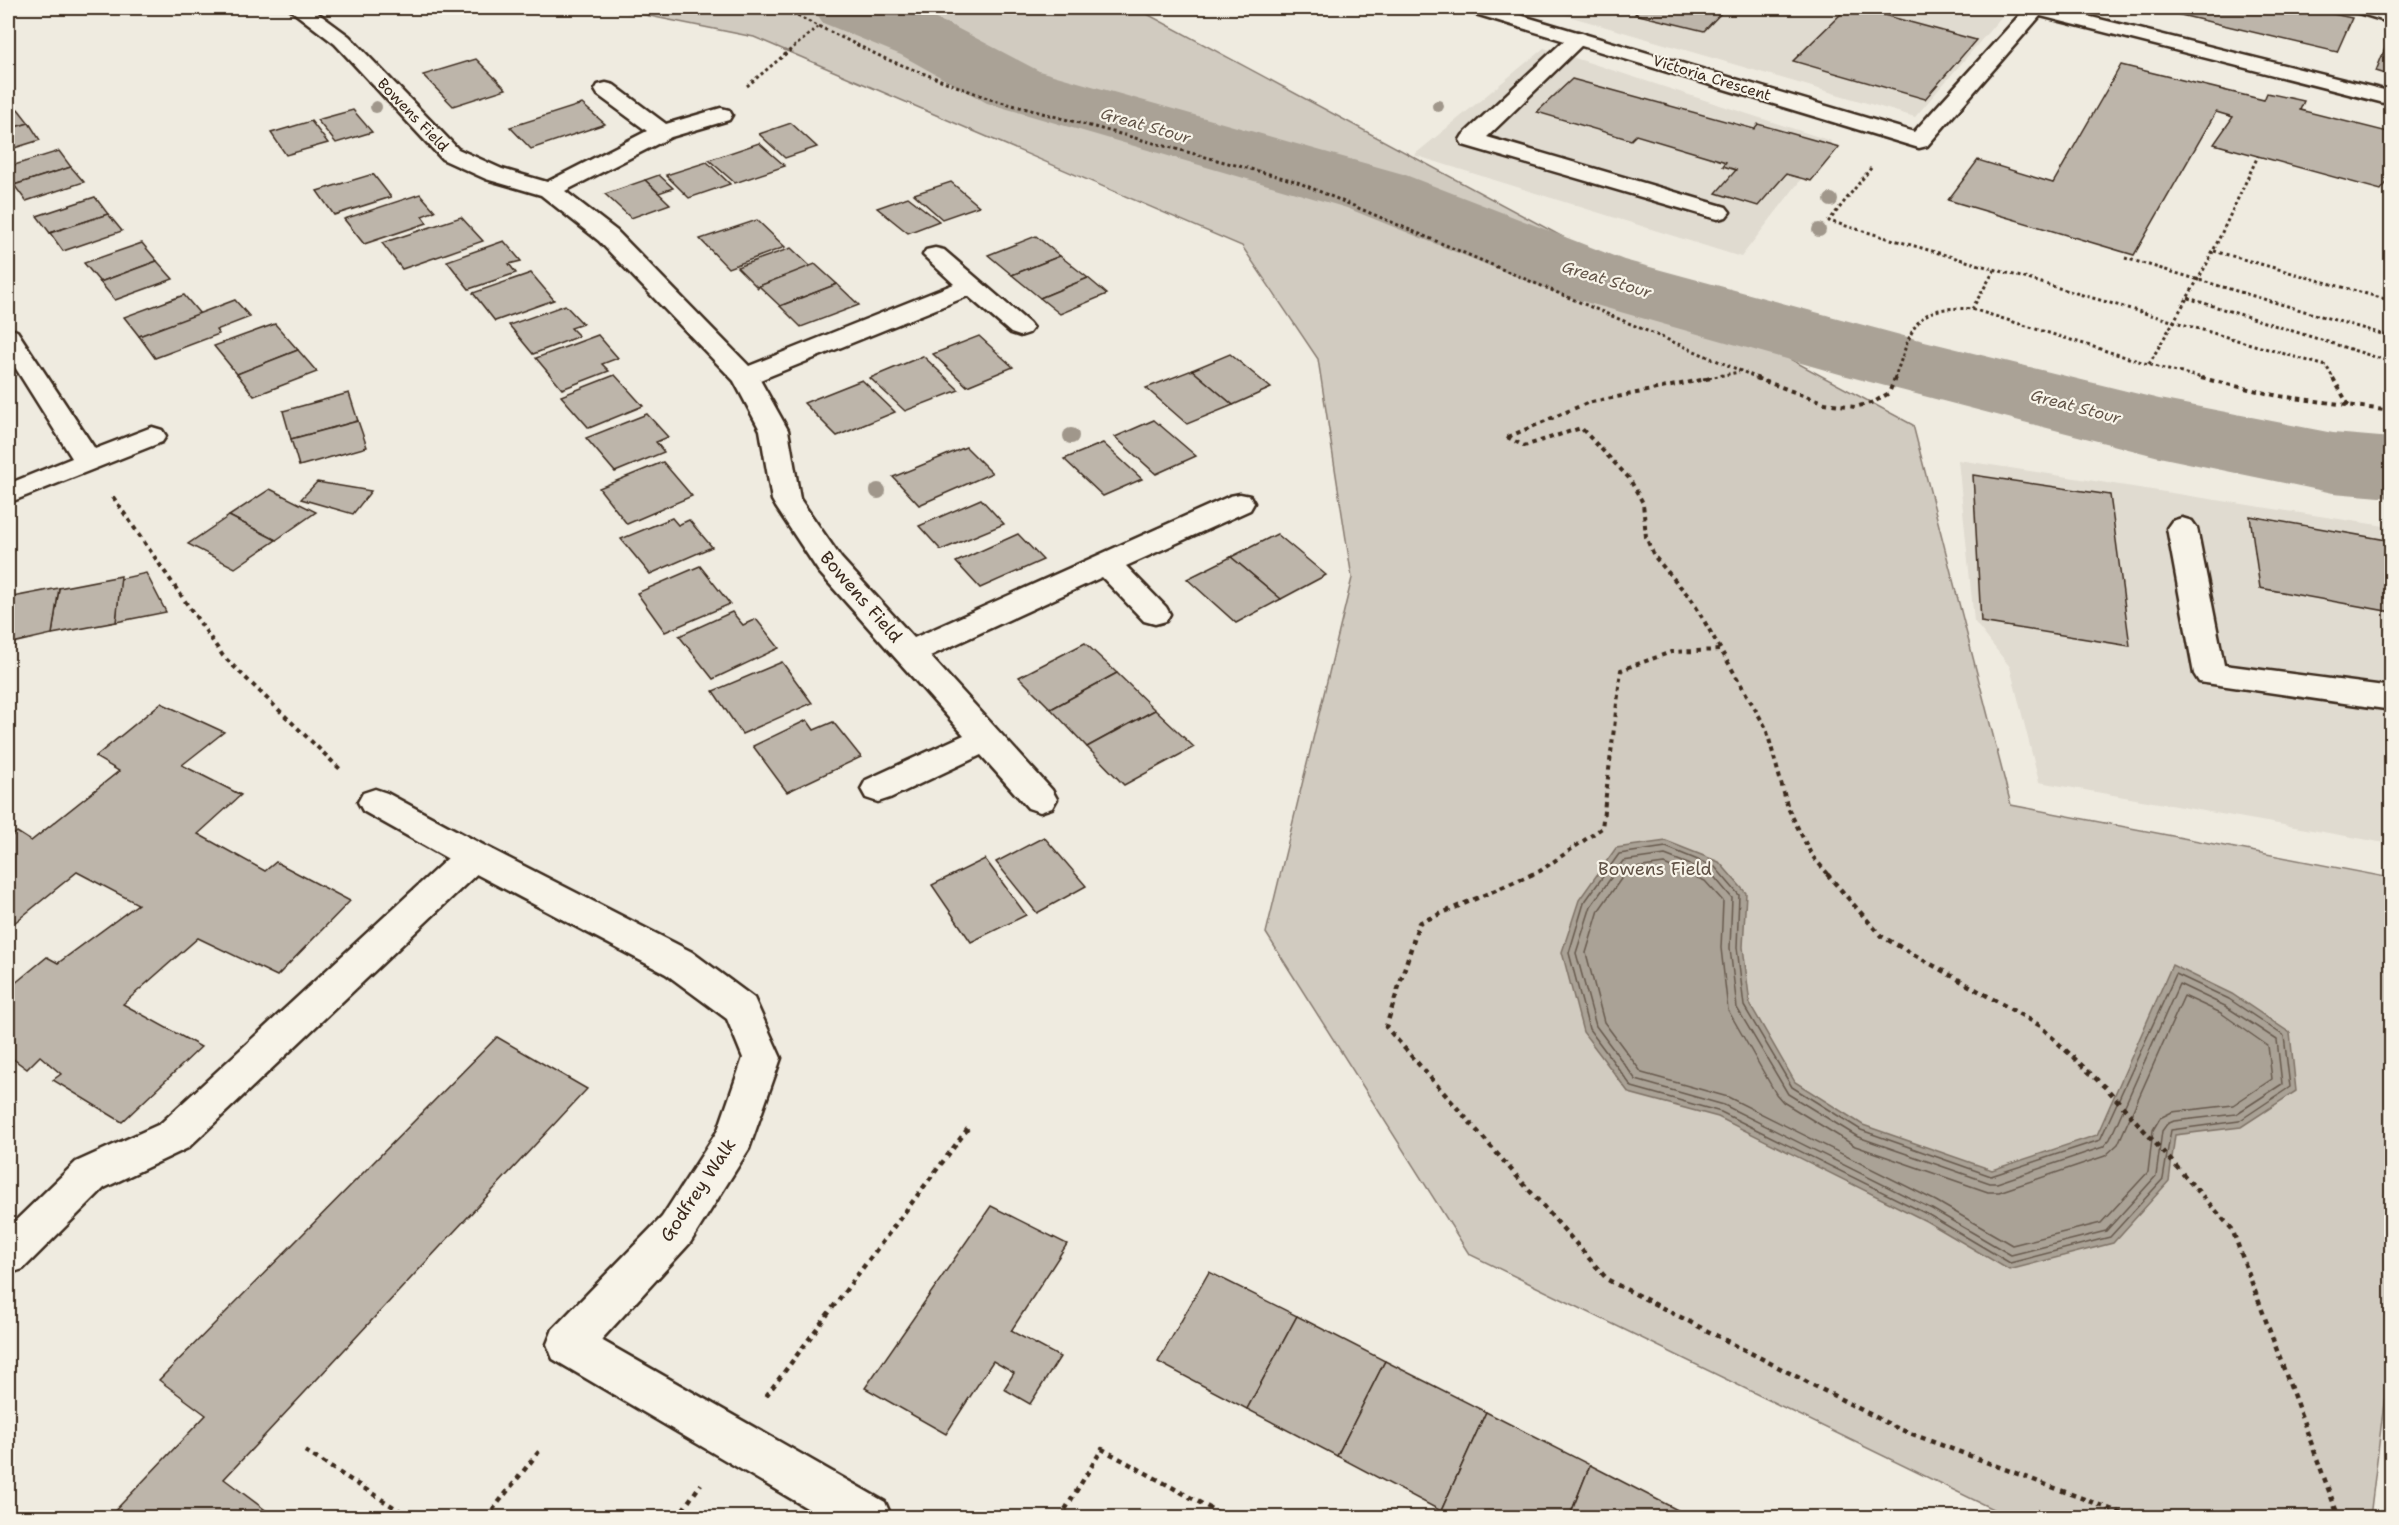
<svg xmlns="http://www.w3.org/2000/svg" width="2399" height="1525" font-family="'Shantell Sans',sans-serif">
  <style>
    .built { fill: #e0dbd0 }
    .green { fill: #d1cbc0; stroke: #867a6f; stroke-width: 1.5 }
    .water { fill: #aaa296; stroke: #7e7266; stroke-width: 1.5 }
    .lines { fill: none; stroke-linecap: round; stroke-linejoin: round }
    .shore { stroke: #675a4e; stroke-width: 1.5 }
    .river { fill: #aaa296; fill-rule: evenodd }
    .building { fill: #bdb5aa; stroke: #3b2a1e; stroke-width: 1.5 }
    .lane-casing { stroke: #3b2a1e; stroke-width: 5 }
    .street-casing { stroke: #3b2a1e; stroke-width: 5 }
    .secondary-casing { stroke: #3b2a1e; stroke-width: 5 }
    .path-far2 { stroke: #3b2a1e; stroke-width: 3; stroke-dasharray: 3 3; stroke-linecap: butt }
    .path-far1 { stroke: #3b2a1e; stroke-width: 4; stroke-dasharray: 4.5 4.5; stroke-linecap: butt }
    .path { stroke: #3b2a1e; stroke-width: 4.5; stroke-dasharray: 5 5; stroke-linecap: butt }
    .lane { fill: #f7f3e8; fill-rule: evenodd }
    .street { fill: #f7f3e8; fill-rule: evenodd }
    .secondary { fill: #f7f3e8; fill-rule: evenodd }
    .tree { fill: #a0978b }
    .labels { text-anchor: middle; stroke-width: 4.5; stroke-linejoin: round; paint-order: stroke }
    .far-street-label { font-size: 15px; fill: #3b2a1e; stroke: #f7f3e8 }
    .far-water-label { font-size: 16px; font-style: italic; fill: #625448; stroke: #f7f3e8 }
    .street-label { font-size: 18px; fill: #3b2a1e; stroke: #f7f3e8 }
    .park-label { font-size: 18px; fill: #605246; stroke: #f7f3e8 }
  </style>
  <rect width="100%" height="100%" fill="#efebe0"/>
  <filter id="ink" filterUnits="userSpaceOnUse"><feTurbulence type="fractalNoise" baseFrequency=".0167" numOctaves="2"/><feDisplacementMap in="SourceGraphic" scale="12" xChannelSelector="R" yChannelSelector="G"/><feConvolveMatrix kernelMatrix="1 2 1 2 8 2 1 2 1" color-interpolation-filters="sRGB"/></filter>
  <g filter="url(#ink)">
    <g class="built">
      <path d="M1541,8H2009L1915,117Z"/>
      <path d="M1544,48L1831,141L1741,257L1414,155Z"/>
      <path d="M1958,460L2391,527V844L2039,782L2010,667L1974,621Z"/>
    </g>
    <path class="green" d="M610,8H1136L1913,425L2011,805L2391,878L2392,1338L2370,1517H2009L1469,1254L1266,933L1352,578L1318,359L1242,246L754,37Z"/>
    <path class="water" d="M1666,841L1719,862L1746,893L1743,947L1750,1004L1795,1082L1863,1125L1992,1170L2097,1135L2172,965L2232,994L2290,1033L2296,1091L2241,1127L2175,1135L2169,1181L2113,1243L2009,1270L1926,1221L1718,1117L1629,1093L1583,1032L1562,952L1579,900L1616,848Z"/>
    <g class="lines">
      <g class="shore">
        <path d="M1666,847L1715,867L1739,895L1737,947L1744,1006L1792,1087L1861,1130L1991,1176L2100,1140L2176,974L2229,999L2284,1036L2290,1087L2239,1121L2171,1130L2163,1179L2110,1237L2010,1263L1929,1215L1721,1112L1632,1087L1589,1029L1569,953L1584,903L1619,854Z"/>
        <path d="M1665,855L1711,873L1732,898L1730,948L1737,1008L1788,1094L1858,1137L1990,1183H1997L2103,1147L2110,1139L2179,984L2225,1006L2277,1040L2282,1084L2236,1114L2174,1121L2167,1124L2162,1131L2156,1176L2106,1231L2011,1255L1932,1209L1724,1105L1636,1080L1596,1026L1576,953L1591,906L1623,861Z"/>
        <path d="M1664,864L1705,881L1723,901L1721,948L1728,1010L1776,1094L1783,1102L1855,1146L1988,1192H1999L2105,1156L2118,1144L2184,996L2221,1013L2268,1046L2272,1079L2233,1105L2172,1112L2160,1118L2153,1130L2148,1172L2101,1223L2012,1245L1936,1201L1728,1097L1642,1073L1604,1022L1586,953L1599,910L1628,869Z"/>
      </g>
      <path class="river" d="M813,8H908L951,25L1039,71L1403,174L1624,260L1904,336L2159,399L2333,433L2392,438V498L2333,493L2159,457L1843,375L1564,296L1347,208L987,103L901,55L823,23Z"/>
    </g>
    <g class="building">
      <path d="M1641,8H1726L1704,31L1635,14Z"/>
      <path d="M1847,8H1858L1976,40L1925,99L1793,61Z"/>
      <path d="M2151,8H2305L2352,18L2337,52Z"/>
      <path d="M2391,33H2392V76L2376,71Z"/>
      <path d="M476,59L506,89L453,106L423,75Z"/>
      <path d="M2121,65L2264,100L2267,93L2304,101L2300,110L2392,133V176L2381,190L2214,144L2233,117L2216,112L2134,255L1948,200L1978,160L2053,183Z"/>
      <path d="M1572,79L1754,129L1758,124L1839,147L1811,181L1786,174L1758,206L1716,193L1736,170L1723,166L1726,162L1636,135L1631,140L1537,112Z"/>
      <path d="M582,104L605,124L531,149L510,127Z"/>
      <path d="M18,109L29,123L8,129V112Z"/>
      <path d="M353,110L372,132L336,143L317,120Z"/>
      <path d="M311,121L328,143L286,155L271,133Z"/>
      <path d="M29,123L40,140L8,150V129Z"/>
      <path d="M791,123L817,147L785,158L759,134Z"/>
      <path d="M759,143L785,166L735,183L709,160Z"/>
      <path d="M59,151L71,167L14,185L8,175V167Z"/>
      <path d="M707,162L730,184L689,198L666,175Z"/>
      <path d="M71,167L84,182L26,201L14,185Z"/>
      <path d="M373,174L391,197L334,215L317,191Z"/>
      <path d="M659,175L673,188L659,193L645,180Z"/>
      <path d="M645,180L670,204L631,218L605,194Z"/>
      <path d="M951,182L979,206L942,219L914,194Z"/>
      <path d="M420,194L435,211L422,216L427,223L364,244L344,219Z"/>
      <path d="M95,197L108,214L50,233L37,216Z"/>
      <path d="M908,197L939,221L908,233L877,208Z"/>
      <path d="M108,214L122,231L63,251L50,233Z"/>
      <path d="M461,217L483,241L402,269L382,243Z"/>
      <path d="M757,220L785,247L728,268L700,239Z"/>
      <path d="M1036,236L1060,256L1012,275L988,255Z"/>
      <path d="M504,241L521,261L509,264L516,273L469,289L447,261Z"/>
      <path d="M142,243L157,261L100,282L84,263Z"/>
      <path d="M791,248L811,267L759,286L758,288L737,267Z"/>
      <path d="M1060,256L1088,278L1040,298L1012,275Z"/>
      <path d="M157,261L173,279L115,300L100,282Z"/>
      <path d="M815,264L837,284L780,306L759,286Z"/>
      <path d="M531,273L554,300L495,321L473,293Z"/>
      <path d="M1088,278L1107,294L1060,314L1040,298Z"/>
      <path d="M837,284L859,305L801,327L780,306Z"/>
      <path d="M184,295L200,314L139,336L124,317Z"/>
      <path d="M235,300L250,317L216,330L219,334L155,358L139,336Z"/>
      <path d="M565,305L583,324L571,328L579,336L533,354L509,325Z"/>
      <path d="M275,324L298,350L237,374L214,346Z"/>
      <path d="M598,335L618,358L602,364L609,371L562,389L536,358Z"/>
      <path d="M979,336L1013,367L967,386L933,354Z"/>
      <path d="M298,350L317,372L254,396L237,374Z"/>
      <path d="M1230,354L1271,388L1233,405L1192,370Z"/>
      <path d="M923,356L959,390L905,411L870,378Z"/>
      <path d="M1192,370L1233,405L1187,424L1146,388Z"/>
      <path d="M615,375L643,406L589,428L561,396Z"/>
      <path d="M862,380L895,412L837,436L804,403Z"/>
      <path d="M349,393L358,421L291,439L283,411Z"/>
      <path d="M647,414L668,437L656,442L664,452L615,472L586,438Z"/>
      <path d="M1154,420L1196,456L1156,474L1115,437Z"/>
      <path d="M358,421L367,447L299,466L291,439Z"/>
      <path d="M1103,443L1142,479L1103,496L1064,459Z"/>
      <path d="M966,447L992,473L919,505L893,477Z"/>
      <path d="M663,462L692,496L627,524L599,488Z"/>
      <path d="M1973,475L2110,495L2130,646L1981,622Z"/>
      <path d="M317,482L371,491L353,514L301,499Z"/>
      <path d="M270,489L316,512L276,540L229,516Z"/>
      <path d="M981,499L1004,524L941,550L919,526Z"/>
      <path d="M229,516L276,540L235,568L188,544Z"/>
      <path d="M2250,516L2392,541V612L2260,588Z"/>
      <path d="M672,518L678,525L689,520L712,547L650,574L621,539Z"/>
      <path d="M1018,534L1043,560L980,588L956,562Z"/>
      <path d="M1277,534L1326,575L1281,599L1231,557Z"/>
      <path d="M1231,557L1281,599L1236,623L1187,579Z"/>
      <path d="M700,566L730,604L665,632L637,593Z"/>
      <path d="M146,573L166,612L116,622L120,579Z"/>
      <path d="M121,576L116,622L52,634L59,588Z"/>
      <path d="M59,588L52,634L8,644V621L13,597Z"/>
      <path d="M732,612L743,625L756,619L779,648L713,679L679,636Z"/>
      <path d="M1085,643L1117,673L1051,709L1019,677Z"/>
      <path d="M782,662L812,703L742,734L713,691Z"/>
      <path d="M1117,673L1155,710L1087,747L1051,709Z"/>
      <path d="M161,703L224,732L182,765L241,795L198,834L265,871L276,862L350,901L277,976L198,938L123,1004L201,1047L122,1122L53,1080L61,1074L40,1056L27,1069L8,1055V989L47,957L58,963L138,904L77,872L8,928V839L17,832L31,841L119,771L95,757Z"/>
      <path d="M1155,710L1194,747L1124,785L1087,747Z"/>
      <path d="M807,720L814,730L833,722L861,757L787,792L753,746Z"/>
      <path d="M1044,837L1086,886L1037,913L996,862Z"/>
      <path d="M985,859L1026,915L971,942L932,885Z"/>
      <path d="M497,1037L587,1089L224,1479L276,1518H108L206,1415L159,1380Z"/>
      <path d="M991,1206L1067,1244L1011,1331L1060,1357L1030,1404L1004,1389L1014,1373L993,1361L946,1434L865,1388Z"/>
      <path d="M1209,1272L1297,1316L1247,1409L1158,1362Z"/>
      <path d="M1297,1316L1385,1361L1337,1456L1247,1409Z"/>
      <path d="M1385,1361L1486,1412L1441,1511L1337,1456Z"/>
      <path d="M1486,1412L1590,1465L1569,1518H1454L1441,1511Z"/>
      <path d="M1590,1465L1693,1518H1569Z"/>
    </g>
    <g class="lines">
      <g class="lane-casing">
        <g id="lane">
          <path d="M2027,8H2055L2392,92V105L2029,13Z"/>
          <path d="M1578,32L1585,34L1588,38L1585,42L1487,137L1726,207L1730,212L1726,217L1718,219L1710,217L1463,145L1460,140L1463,135L1571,34Z"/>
          <path d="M2182,518L2192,521L2197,528L2224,665L2392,687V710L2199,682L2194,674L2167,528L2172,521Z"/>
          <path d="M473,843L485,846L490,856L485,866L188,1148L104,1188L23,1269L8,1274V1228L76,1162L160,1124L461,846Z"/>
        </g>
      </g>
      <g class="street-casing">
        <g id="street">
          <path d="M288,8H311L349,36L458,149L502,169L547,182L647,131L598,95L595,90L598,85L606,83L614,85L666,124L721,108L729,110L732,115L729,120L671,137L565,191L617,231L749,366L954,284L923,255L926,250L935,248L944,250L1029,323L1033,328L1029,333L1020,336L1011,333L968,296L760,380L788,430L800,499L841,558L914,638L1230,496L1240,494L1250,496L1254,503L1250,510L1126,566L1166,607L1170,614L1166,621L1155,624L1144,621L1102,577L930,656L1052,790L1057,799L1052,808L1040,812L1028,808L981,755L890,798L878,802L866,798L861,789L866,780L964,735L819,572L776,507L772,500L760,430L734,381L599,241L541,195L486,179L442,159L335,44Z"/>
          <path d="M1466,8H1496L1914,132L2026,8H2047L1927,146L1919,148L1469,12Z"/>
          <path d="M8,328L17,331L95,449L152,427L162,430L166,436L162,442L8,503V484L72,458L8,356Z"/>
          <path d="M375,789L387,793L485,846L692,952L754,998L781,1058L749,1149L690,1243L601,1340L885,1502L892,1518H824L553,1359L547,1344L553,1329L662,1217L718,1130L743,1058L727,1019L666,974L461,866L363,811L358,802L363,793Z"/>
        </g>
      </g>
      <g class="secondary-casing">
        <path id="secondary" d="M2352,8H2382L2392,10V23L2355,12Z"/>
      </g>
      <g class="path-far2">
        <path d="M781,8L886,59L990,99L1295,181L1760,379"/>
        <path d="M747,86L818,27"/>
        <path d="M1871,168L1829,221L2326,366L2334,379"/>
        <path d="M2214,251L2392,301"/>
        <path d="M2125,258L2392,337"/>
        <path d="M2188,298L2391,362"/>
        <path d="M1972,309L1995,269"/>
        <path d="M2149,364L2208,262L2258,156"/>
        <path d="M1703,379L1739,372"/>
        <path d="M1894,379C1914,329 1910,304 1972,309L2164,369L2208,379"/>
      </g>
      <g class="path-far1">
        <path d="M1756,378L1825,403L1855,407L1874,402L1889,393L1895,378"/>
        <path d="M2201,378L2279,396L2392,411"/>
        <path d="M2333,378L2349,406"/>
        <path d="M1507,437L1524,446L1581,428L1629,478L1643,503L1646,537L1654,556L1692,600L1766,728L1788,808L1812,856L1829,875"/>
        <path d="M1508,437L1587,403L1711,378"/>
        <path d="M113,497L223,656L342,771"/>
        <path d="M1530,875L1540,871L1602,828L1621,670L1671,652L1721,650"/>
      </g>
      <g class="path">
        <path d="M1533,874L1419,923L1386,1027L1608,1280L1899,1429L2134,1518"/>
        <path d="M1827,874L1881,936L2039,1025L2109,1091L2232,1229L2339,1518"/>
        <path d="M766,1396L969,1127"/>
        <path d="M305,1451L411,1518"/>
        <path d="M486,1518L541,1449"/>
        <path d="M677,1518L701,1484"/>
        <path d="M1060,1518L1102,1449L1228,1518"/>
      </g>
      <use href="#lane" class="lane"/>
      <use href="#street" class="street"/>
      <use href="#secondary" class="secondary"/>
    </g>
    <g class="tree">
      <circle cx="1438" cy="106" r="6"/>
      <circle cx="376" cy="107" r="6"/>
      <circle cx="1831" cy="200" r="7"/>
      <circle cx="1819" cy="230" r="7"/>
      <circle cx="1071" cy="436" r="8"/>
      <circle cx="878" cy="491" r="8"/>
    </g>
  </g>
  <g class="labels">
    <g class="far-street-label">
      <text transform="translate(1712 78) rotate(17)" y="5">Victoria Crescent</text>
      <text transform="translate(413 115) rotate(46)" y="5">Bowens Field</text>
    </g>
    <g class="far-water-label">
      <text transform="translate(1146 125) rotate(16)" y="6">Great Stour</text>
      <text transform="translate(1607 279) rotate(17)" y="6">Great Stour</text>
      <text transform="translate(2076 406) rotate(15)" y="6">Great Stour</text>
    </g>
    <g class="street-label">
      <text transform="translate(861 597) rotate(49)" y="6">Bowens Field</text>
      <text transform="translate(698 1190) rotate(-56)" y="6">Godfrey Walk</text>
    </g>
    <g class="park-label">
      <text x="1655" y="875">Bowens Field</text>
    </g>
  </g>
  <rect width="2399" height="1525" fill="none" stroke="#f7f3e8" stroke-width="30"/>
  <rect x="15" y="15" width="2369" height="1495" fill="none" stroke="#3b2a1e" stroke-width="2" filter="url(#ink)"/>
</svg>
